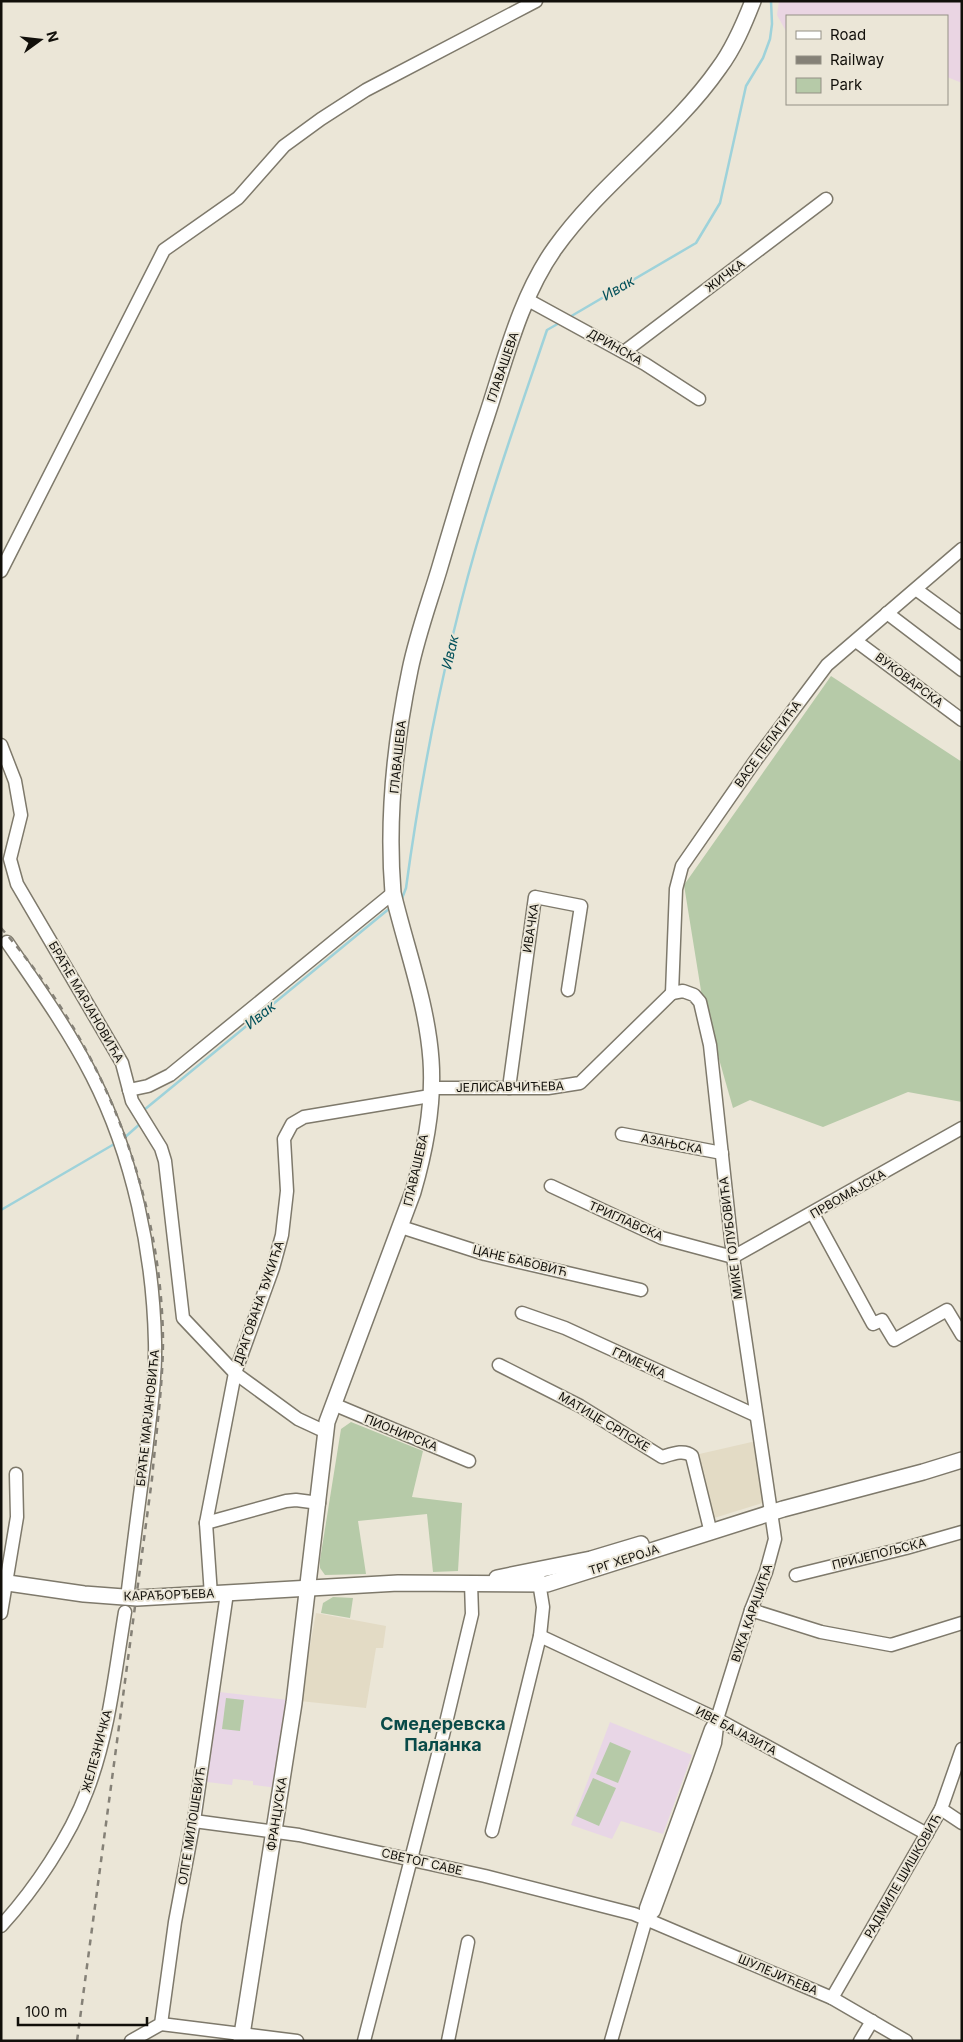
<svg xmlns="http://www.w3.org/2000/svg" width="963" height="2042" font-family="Inter,sans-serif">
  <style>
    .built { fill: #e3dbc5 }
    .industrial { fill: #ead5e3 }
    .education { fill: #e8d6e6 }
    .green { fill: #b6caa8 }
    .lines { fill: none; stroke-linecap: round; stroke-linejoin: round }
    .stream { stroke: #9ed2da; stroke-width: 2.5 }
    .minor-casing { stroke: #7e796b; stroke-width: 15 }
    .major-casing { stroke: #7e796b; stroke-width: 18 }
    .minor { stroke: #fff; stroke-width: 12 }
    .major { stroke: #fff; stroke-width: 15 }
    .rail { stroke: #858177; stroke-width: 2.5; stroke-dasharray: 6 6; stroke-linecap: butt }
    .labels { text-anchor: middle; stroke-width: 4; stroke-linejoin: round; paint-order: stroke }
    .street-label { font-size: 12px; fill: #110f0a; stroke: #ebe6d7 }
    .water-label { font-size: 14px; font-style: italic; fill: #004f59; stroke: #ebe6d7 }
    .district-label { font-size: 18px; font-weight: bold; fill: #094a48; stroke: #ebe6d7 }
  </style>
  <rect width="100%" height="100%" fill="#ebe6d7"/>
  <g class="built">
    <path d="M756,1441L766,1502L711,1519L695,1455Z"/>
    <path d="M316,1613L386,1626L383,1648H376L366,1708L300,1701Z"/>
  </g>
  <path class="industrial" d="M779,1H962V83L947,77V16H787V33L777,15Z"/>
  <g class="education">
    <path d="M219,1692L288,1700L278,1788L253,1785V1781L233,1779L232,1785L207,1782Z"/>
    <path d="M610,1722L692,1755L663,1834L621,1821L612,1839L571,1825Z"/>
  </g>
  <g class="green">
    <path d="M831,676L962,762V1102L908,1092L823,1127L750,1100L733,1108L703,1003L684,885Z"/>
    <path d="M351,1422L423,1451L412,1497L462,1503L458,1571L433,1572L427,1514L358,1521L366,1574L325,1575L320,1568V1560L341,1429Z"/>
    <path d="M333,1597L353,1598L350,1618L321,1613L323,1603Z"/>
    <path d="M226,1698L244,1700L240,1731L222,1729Z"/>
    <path d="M610,1742L631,1751L618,1783L596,1774Z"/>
    <path d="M593,1778L616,1788L599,1826L576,1816Z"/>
  </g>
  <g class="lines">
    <g class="stream">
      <path d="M568,318L696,243L720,203L746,86L763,58L770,39L772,24L771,1"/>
      <path d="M401,901L406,888C423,763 448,638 485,517C504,454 526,392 547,330L561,322"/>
      <path d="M144,1110L390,908"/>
      <path d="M123,1139L141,1123"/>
      <path d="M1,1210L116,1143"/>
    </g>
    <g class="minor-casing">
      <g id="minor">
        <path d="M528,300L645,364L699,399"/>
        <path d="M624,352L826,199"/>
        <path d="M1,571L164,250L238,198L284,146L321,119L366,90L536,1"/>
        <path d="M917,590L962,623"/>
        <path d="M887,613L962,670"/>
        <path d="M856,641L962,720"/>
        <path d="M1,745L15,781L21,815L10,859L17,884L122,1063L132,1101L161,1148L165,1161L183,1318L235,1373L298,1419L326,1432"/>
        <path d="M7,942C37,986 68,1029 92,1076C133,1156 153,1253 155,1342C156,1379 150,1415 146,1451C139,1500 133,1549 127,1598"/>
        <path d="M672,993L676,889L682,866L755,761L827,665L962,549"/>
        <path d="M431,1088H548L580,1083L672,993"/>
        <path d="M509,1088L535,897L581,906L568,990"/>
        <path d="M129,1090L148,1086L170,1075L393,893"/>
        <path d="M622,1134L722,1153"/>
        <path d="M551,1186L662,1238L733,1257L962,1128"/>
        <path d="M813,1214L873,1324L882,1320L894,1340L947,1310L962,1335"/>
        <path d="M401,1227L485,1254L641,1290"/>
        <path d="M522,1313L565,1328L755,1415"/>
        <path d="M499,1365L580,1406L662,1457C672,1454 684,1449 692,1456L711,1533"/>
        <path d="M333,1404L469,1461"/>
        <path d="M206,1523L286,1501L296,1500L319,1503"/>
        <path d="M796,1575L906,1548L962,1532"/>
        <path d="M211,1595L206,1523L235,1373L273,1268L282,1235L287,1191L284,1139L292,1124L304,1117L430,1096"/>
        <path d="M751,1610L821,1632L891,1645L962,1623"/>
        <path d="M1,1613L17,1517L16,1474"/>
        <path d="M540,1636L717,1719L927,1834"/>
        <path d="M941,1809L962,1823"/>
        <path d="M194,1821L299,1835L485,1876L634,1914L832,1998L906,2041"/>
        <path d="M492,1831L540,1636L543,1607L538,1576"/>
        <path d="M646,1919L654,1911L706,1770L715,1743L717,1726"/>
        <path d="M1,1926C34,1890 70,1837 87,1791C109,1734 115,1672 125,1612"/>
        <path d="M832,1998L941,1809L962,1749"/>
        <path d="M161,2024L297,2041"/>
        <path d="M131,2041L161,2024L175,1922L194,1821L227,1593"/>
        <path d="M364,2041L443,1735L472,1614L471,1583"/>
        <path d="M448,2041L468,1942"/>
        <path d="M611,2041L646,1919V1908L711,1729L717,1719L751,1610L766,1572L775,1539L733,1257L710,1045L700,1002L694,995L683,991L672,993"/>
        <path d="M860,2041L872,2021"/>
      </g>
    </g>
    <g class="major-casing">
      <g id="major">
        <path d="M497,1578L591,1559L641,1544"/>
        <path d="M1,1582L84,1594L137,1598L398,1583L547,1584L783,1509L923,1472L962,1460"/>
        <path d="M241,2041L294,1703L327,1422L413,1192C425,1151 434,1103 431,1060C427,1003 406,948 393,893C387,820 395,742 410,670C417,636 429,603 439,570C454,519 469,468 486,418C505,361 520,297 555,248C602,182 673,134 719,68C734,48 744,24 753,1"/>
      </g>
    </g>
    <use href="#minor" class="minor"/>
    <use href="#major" class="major"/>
    <path class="rail" d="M1,928C100,1040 161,1189 163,1339C163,1386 156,1433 152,1479L77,2041"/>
  </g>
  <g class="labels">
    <g class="street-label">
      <text transform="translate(725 276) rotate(-37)" y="4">ЖИЧКА</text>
      <text transform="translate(615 347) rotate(29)" y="4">ДРИНСКА</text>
      <text transform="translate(503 367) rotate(-71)" y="4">ГЛАВАШЕВА</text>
      <text transform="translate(909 680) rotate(37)" y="4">ВУКОВАРСКА</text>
      <text transform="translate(768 744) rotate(-54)" y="4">ВАСЕ ПЕЛАГИЋА</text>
      <text transform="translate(398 757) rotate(-84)" y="4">ГЛАВАШЕВА</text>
      <text transform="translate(531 928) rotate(-81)" y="4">ИВАЧКА</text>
      <text transform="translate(86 1002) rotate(60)" y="4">БРАЋЕ МАРЈАНОВИЋА</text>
      <text transform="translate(510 1087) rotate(-1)" y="4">ЈЕЛИСАВЧИЋЕВА</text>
      <text transform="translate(672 1144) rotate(11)" y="4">АЗАЊСКА</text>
      <text transform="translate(416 1170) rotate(-77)" y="4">ГЛАВАШЕВА</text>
      <text transform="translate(848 1194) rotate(-30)" y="4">ПРВОМАЈСКА</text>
      <text transform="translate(626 1221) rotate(24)" y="4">ТРИГЛАВСКА</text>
      <text transform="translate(731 1238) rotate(-97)" y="4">МИКЕ ГОЛУБОВИЋА</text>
      <text transform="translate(520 1261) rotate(14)" y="4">ЦАНЕ БАБОВИЋ</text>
      <text transform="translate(259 1303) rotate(-71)" y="4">ДРАГОВАНА ЂУКИЋА</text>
      <text transform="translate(639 1363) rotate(25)" y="4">ГРМЕЧКА</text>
      <text transform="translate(148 1418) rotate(-84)" y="4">БРАЋЕ МАРЈАНОВИЋА</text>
      <text transform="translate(604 1422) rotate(31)" y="4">МАТИЦЕ СРПСКЕ</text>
      <text transform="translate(401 1433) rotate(22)" y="4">ПИОНИРСКА</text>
      <text transform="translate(879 1554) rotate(-14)" y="4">ПРИЈЕПОЉСКА</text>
      <text transform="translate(624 1560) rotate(-18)" y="4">ТРГ ХЕРОЈА</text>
      <text transform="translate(169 1595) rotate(-2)" y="4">КАРАЂОРЂЕВА</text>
      <text transform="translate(752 1613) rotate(-71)" y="4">ВУКА КАРАЏИЋА</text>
      <text transform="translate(736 1731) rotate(28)" y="4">ИВЕ БАЈАЗИТА</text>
      <text transform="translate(97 1751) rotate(-75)" y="4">ЖЕЛЕЗНИЧКА</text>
      <text transform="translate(277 1814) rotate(-81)" y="4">ФРАНЦУСКА</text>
      <text transform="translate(192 1826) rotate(-81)" y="4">ОЛГЕ МИЛОШЕВИЋ</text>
      <text transform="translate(422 1862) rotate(13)" y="4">СВЕТОГ САВЕ</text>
      <text transform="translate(903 1876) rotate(-60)" y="4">РАДМИЛЕ ШИШКОВИЋ</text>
      <text transform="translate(778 1975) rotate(23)" y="4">ШУЛЕЈИЋЕВА</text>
    </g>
    <g class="water-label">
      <text transform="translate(618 288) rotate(-30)" y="5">Ивак</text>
      <text transform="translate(450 652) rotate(-77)" y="5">Ивак</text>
      <text transform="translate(260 1015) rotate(-39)" y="5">Ивак</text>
    </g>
    <g class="district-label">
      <text x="443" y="1730">Смедеревска<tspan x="443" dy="21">Паланка</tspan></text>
    </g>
  </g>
  <rect width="963" height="2042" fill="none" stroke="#110f0a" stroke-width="5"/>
  <rect x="786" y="15" width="162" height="90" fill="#ebe6d7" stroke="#949085"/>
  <rect x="796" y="31" width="25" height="8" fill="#ffffff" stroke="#949085"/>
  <text x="830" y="40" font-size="15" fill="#110f0a">Road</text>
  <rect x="796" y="56" width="25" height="8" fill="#858177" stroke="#949085"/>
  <text x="830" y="65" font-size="15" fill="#110f0a">Railway</text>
  <rect x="796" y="78" width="25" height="15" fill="#b6caa8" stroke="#949085"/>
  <text x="830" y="90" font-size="15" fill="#110f0a">Park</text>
  <g transform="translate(40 40) rotate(75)" stroke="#ebe6d7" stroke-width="4" paint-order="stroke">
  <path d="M0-4L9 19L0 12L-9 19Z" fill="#110f0a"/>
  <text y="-8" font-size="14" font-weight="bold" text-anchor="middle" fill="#110f0a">N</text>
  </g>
  <path d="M18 2017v8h129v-8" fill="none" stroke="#110f0a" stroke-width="2.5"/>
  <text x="25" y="2017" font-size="15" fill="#110f0a" stroke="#ebe6d7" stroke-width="4" paint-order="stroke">100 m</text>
</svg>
